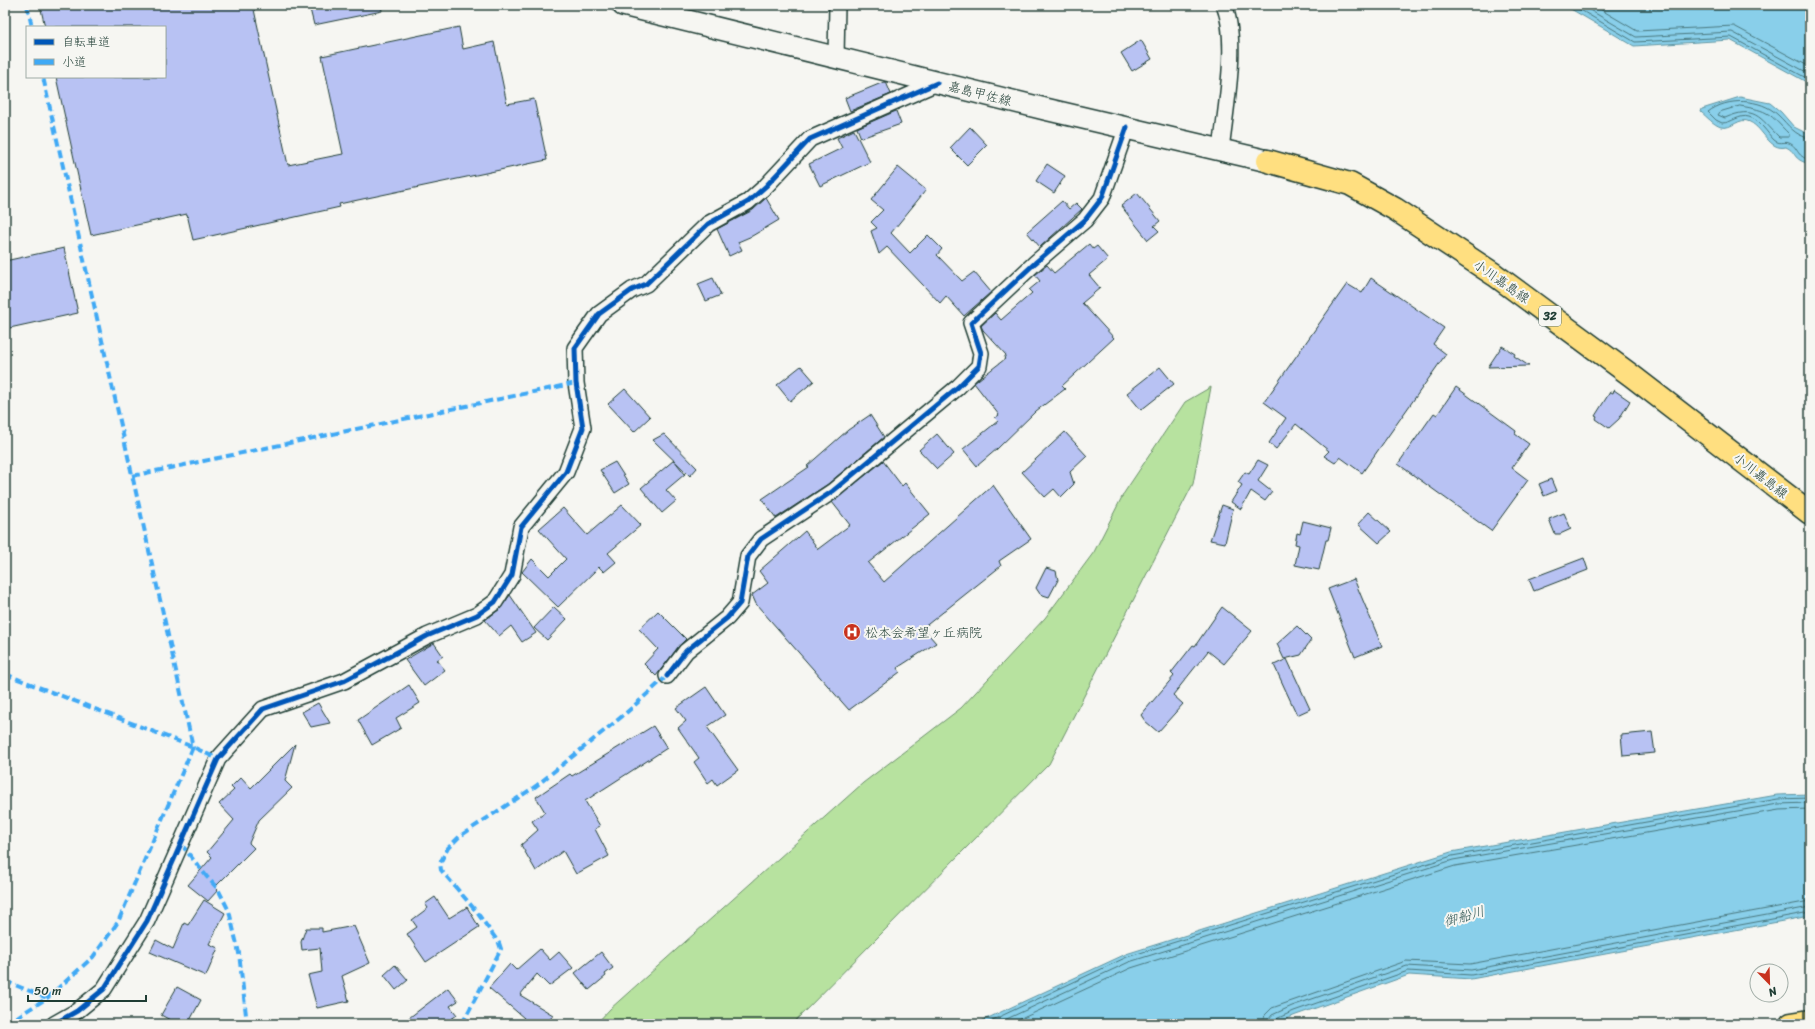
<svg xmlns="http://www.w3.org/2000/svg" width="1815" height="1029" font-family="Sriracha,'Klee One',sans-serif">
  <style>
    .green { fill: #b7e29f; stroke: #6b906a }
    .water { fill: #89cfea; stroke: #5f95a1 }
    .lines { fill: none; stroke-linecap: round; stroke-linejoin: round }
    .shore { stroke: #49777d; stroke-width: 1 }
    .building { fill: #b8c2f3; stroke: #1f3d34 }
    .street-casing { stroke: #1f3d34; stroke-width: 18 }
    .secondary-casing { stroke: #1f3d34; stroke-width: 24 }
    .primary-casing { stroke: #1f3d34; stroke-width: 25 }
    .highway-casing { stroke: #1f3d34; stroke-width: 25 }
    .street { stroke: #f6f6f2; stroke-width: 15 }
    .secondary { stroke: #f6f6f2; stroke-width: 21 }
    .primary { stroke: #ffdf80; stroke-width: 22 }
    .highway { stroke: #ffdf80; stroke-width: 22 }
    .quiet { stroke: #3fa9f5; stroke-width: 4; stroke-dasharray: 8 4; stroke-linecap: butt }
    .cycleway-casing { stroke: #f6f6f2; stroke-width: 8 }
    .cycleway { stroke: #0057b8; stroke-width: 5 }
    .labels { text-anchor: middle; stroke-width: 4; stroke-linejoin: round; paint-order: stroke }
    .shield { fill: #f6f6f2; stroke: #60746d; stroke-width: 1 }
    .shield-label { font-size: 12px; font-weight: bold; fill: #1f3d34 }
    .street-label { font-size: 13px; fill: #1f3d34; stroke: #f6f6f2 }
    .poi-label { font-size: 13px; fill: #1f3d34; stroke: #f6f6f2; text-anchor: start }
    .water-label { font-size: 14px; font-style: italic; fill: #345a58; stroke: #f6f6f2 }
  </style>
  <rect width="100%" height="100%" fill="#f6f6f2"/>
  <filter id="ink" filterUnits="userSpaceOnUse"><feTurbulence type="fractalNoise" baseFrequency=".025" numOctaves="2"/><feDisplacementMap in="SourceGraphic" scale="8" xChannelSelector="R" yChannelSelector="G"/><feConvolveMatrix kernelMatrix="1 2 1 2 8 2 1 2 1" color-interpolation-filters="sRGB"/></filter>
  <g filter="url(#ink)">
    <path class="green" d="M1211,387L1193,484L1049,764L792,1024H596L610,1009L863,783L961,708L1045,618L1094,552L1124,493L1185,402Z"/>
    <g class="water">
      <path d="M1564,5H1810V84L1730,40L1634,46Z"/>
      <path d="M1740,97L1770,103L1781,112L1794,127L1810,135V164C1791,159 1798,153 1786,147C1769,151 1764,129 1750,122C1739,116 1732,130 1721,127C1714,125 1707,117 1701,112L1702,109Z"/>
      <path d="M1810,794V916L1471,979L1409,975L1296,1015L1274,1024H975L1126,954L1451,852L1777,795Z"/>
    </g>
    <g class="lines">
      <g class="shore">
        <path d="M1572,5L1635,42L1731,37L1810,80"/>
        <path d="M1581,5L1636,37L1732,32L1810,74"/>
        <path d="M1593,5L1637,31L1734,26L1810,67"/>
        <path d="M1740,106C1771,111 1768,113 1789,134V137H1779C1759,117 1755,105 1725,118L1718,115L1720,112Z"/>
        <path d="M1810,138C1794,136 1789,125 1778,115C1761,98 1727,97 1708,112L1716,120L1722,123C1732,123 1739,114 1749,117C1760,120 1767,133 1774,140C1780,145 1783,141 1789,143C1799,147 1795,156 1810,160"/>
        <path d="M984,1024L1127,957L1452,856L1778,799L1810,798"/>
        <path d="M996,1024L1129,962L1453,860L1778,804L1810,803"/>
        <path d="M1010,1024L1131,968L1455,866L1779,810L1810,809"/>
        <path d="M1262,1024L1265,1015L1272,1008L1406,961L1470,964L1810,901"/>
        <path d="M1268,1024L1269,1019L1272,1015L1292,1006L1407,966L1471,970L1810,907"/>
        <path d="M1273,1024L1276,1019L1294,1011L1408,971L1471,975L1810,912"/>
      </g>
    </g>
    <g class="building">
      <path d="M40,5H253L288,165L343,154L322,56L459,27L463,49L494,42L507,104L534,99L547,160L339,204L340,207L193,240L187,214L91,235L56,77H165V27H45Z"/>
      <path d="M309,5H381L382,11L314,25Z"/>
      <path d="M1141,40L1152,59L1132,71L1121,53Z"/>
      <path d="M884,82H886L891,94L850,111L845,98Z"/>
      <path d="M896,111L901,124L861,138L857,128Z"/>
      <path d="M970,127L987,145L967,165L950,148Z"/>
      <path d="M854,130L870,162L820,186L809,164L842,148L837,138Z"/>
      <path d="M1047,164L1065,176L1054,193L1036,181Z"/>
      <path d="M898,167L926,190L891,233L910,253L928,235L942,249L937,255L962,281L974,272L991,292L964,316L946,296L940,303L887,247L879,254L871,231L877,228L871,222L883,210L871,200Z"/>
      <path d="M1137,193L1160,221L1154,226L1159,231L1148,240L1121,206Z"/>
      <path d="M766,198L779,220L752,236L738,242L742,250L729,256L717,229L753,210Z"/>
      <path d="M1062,201L1069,209L1076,203L1082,209L1040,247L1027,232Z"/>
      <path d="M1089,244L1093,249L1097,246L1108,259L1089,275L1100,288L1082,303L1114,338L1062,386L1065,389L1036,411L997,449L977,466L963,449L998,421L995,418L999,415L974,383L1005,359L1004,358L1006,355L983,330L981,326L995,313L1001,320L1032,293L1029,290L1040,281L1035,275L1047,265L1054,273Z"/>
      <path d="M64,248L78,313L5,329V261Z"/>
      <path d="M713,278L721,295L706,301L698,284Z"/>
      <path d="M1371,278L1444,328L1433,344L1446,354L1362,473L1340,457L1335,463L1324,456L1329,451L1296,424L1276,449L1269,443L1286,418L1264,402L1347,284L1362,293Z"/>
      <path d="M1502,346L1515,354L1514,356L1529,366L1488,367Z"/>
      <path d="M801,366L814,381L790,401L777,385Z"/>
      <path d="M1160,367L1174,384L1141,410L1127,393Z"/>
      <path d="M1456,387L1516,431L1515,434L1529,444L1512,468L1528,480L1491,531L1398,464L1434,413L1437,415Z"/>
      <path d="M625,389L650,417L634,432L608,404Z"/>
      <path d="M1614,390L1630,401L1619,419L1609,428L1596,419L1597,417L1595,416L1610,392L1613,393Z"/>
      <path d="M870,415L884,437L828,484L776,518L762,499L809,467L807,466L848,430Z"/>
      <path d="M1065,432L1087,456L1070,472L1074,484L1061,497L1054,489L1045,497L1022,472Z"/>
      <path d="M664,434L697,468L690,476L653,440Z"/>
      <path d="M937,434L954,454L937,469L919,450Z"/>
      <path d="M674,460L685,474L666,490L676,501L662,513L641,488Z"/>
      <path d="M1258,460L1268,465L1258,481L1272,492L1265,501L1251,491L1241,509L1231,502L1242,485L1238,482L1245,472L1249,474Z"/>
      <path d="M883,461L902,486L905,483L930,514L868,563L884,582L993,485L1031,539L999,561L1001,566L923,628L936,643L897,668L900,672L849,710L756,604L752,595L768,583L759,571L805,531L818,549L850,525L832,502Z"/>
      <path d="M615,462L629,484L615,493L600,470Z"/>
      <path d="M1551,479L1556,491L1544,496L1539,484Z"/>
      <path d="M622,505L641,525L608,553L616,562L604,572L599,567L558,607L522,572L532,559L549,576L566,559L539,529L563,508L587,535Z"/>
      <path d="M1222,505L1233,509L1225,543L1210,540Z"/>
      <path d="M1369,512L1391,532L1379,543L1358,524Z"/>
      <path d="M1564,513L1571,529L1560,534H1555L1549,519Z"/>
      <path d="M1303,521L1331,528L1328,540H1326L1319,570L1295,565L1299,545L1295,544L1297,533L1300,534Z"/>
      <path d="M1584,558L1588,570L1534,591L1529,579Z"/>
      <path d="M1046,568L1056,571L1058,580L1049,597L1040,594L1036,588Z"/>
      <path d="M1354,579L1382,646L1355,657L1328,589Z"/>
      <path d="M510,595L536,633L522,642L511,626L499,636L485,620L500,609Z"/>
      <path d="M554,607L567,619L547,640L534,628Z"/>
      <path d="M1222,607L1252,631L1224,664L1208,651L1173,695L1183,704L1158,732L1145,721L1141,715L1174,676L1171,673L1193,645L1195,646Z"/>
      <path d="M658,611L686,639L679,646L656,676L644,664L658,649L639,629Z"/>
      <path d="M1297,626L1311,640L1301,655L1284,659L1277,644Z"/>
      <path d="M434,643L443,656L437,660L445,670L424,686L405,660Z"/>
      <path d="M1287,659L1310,709L1297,715L1274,665Z"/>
      <path d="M409,685L420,703L396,718L401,728L372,745L358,720Z"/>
      <path d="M706,687L725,715L707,727L738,770L717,785L713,779L708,783L694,762L699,758L678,728L686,721L676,708Z"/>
      <path d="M318,703L330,723L311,727L302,712Z"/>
      <path d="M653,726L667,748L585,801L600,826L595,829L609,856L576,874L563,851L536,871L521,845L538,830L532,821L545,812L536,797L570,774L572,776Z"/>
      <path d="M1652,732L1655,753L1623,756L1621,735Z"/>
      <path d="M295,744L285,781L292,788L259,820L249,843L254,848L215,887L218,890L208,901L188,885L212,857L207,852L234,820L219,804L234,790L231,787L241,777L251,788Z"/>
      <path d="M435,897L449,918L467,907L479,927L426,962L407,934L417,927L412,920L428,908L425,904Z"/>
      <path d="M204,900L225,913L209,944L218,948L206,976L150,952L156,940L173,949L184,923L188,925Z"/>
      <path d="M354,926L370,963L342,976L349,1001L317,1008L308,975L322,972L320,948L302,950L301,942L306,928H322V932Z"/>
      <path d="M540,949L550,960L559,952L573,968L549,986L537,974L520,995L553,1015L547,1024H520L524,1018L489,988L510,964L516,970Z"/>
      <path d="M601,952L613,968L605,974L606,976L589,990L575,973Z"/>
      <path d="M395,965L408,980L396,990L384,975Z"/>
      <path d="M177,987L201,1000L188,1024H168L170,1020L161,1015Z"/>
      <path d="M448,988L458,1001L450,1006L457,1015L444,1024H401Z"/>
    </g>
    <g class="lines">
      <g class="street-casing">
        <g id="street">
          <path d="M836,57L837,5"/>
          <path d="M1221,150C1225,111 1239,41 1224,5"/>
          <path d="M667,676L686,651L727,618L740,603L748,556L761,539L833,491L958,387L979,366L981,353L971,323L1035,263L1085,220L1102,198L1127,127"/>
          <path d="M54,1024L77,1011L104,989L147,921L218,759L263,709L344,681L427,636L477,615L495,602L512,575L521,527L566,472L583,428L576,383L575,348L599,314L632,290L646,284L708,224L748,202L766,186L810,139L937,83"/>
        </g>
      </g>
      <g class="secondary-casing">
        <path id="secondary" d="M623,5L1045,109L1268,161"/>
      </g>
      <g class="primary-casing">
        <path id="primary" d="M1268,161L1350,184L1395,209L1495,275L1632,376L1810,513"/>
      </g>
      <g class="highway-casing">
        <path id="highway" d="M1791,1024L1810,1021"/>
      </g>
      <use href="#street" class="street"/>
      <use href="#secondary" class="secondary"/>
      <use href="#primary" class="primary"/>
      <use href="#highway" class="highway"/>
      <g class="quiet">
        <path d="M27,5L32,27"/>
        <path d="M132,476L576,383"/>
        <path d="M5,674L193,747L218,759"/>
        <path d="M181,844L207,877L218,889L229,911L239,953L247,1024"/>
        <path d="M5,981L47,998"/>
        <path d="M6,1024L47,998L93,957L118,922L193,747L43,77"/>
        <path d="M462,1024L501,949L499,943L476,911L441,870L440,863L448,848L460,836L536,786L625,714L667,676"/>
      </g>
      <g class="cycleway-casing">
        <g id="cycleway">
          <path d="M667,676L686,651L727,618L740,603L748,556L761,539L833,491L958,387L979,366L981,353L971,323L1035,263L1085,220L1102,198L1127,127"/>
          <path d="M54,1024L77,1011L104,989L147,921L218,759L263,709L344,681L427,636L477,615L495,602L512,575L521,527L566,472L583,428L576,383L575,348L599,314L632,290L646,284L708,224L748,202L766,186L810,139L937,83"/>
        </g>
      </g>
      <use href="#cycleway" class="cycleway"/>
    </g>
  </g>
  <defs>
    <g id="hospital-disc" transform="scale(0.9)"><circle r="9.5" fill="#c8321e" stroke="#f6f6f2"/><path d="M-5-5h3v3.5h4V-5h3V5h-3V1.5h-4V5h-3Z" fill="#fff"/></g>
  </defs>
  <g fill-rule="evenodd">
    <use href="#hospital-disc" x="852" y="632"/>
  </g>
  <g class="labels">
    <rect class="shield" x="1539" y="306" width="22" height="20" rx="3"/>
    <g class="shield-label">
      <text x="1550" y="320">32</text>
    </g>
    <g class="street-label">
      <text transform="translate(980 93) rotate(14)" y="5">嘉島甲佐線</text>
      <text transform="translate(1502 281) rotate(35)" y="5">小川嘉島線</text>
      <text transform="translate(1761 475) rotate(38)" y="5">小川嘉島線</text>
    </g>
    <g class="poi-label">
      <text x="865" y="637">松本会希望ヶ丘病院</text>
    </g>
    <g class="water-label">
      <text transform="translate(1464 916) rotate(-16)" y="5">御船川</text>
    </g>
  </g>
  <rect width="1815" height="1029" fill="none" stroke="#f6f6f2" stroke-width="20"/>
  <rect x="10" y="10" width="1795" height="1009" fill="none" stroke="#1f3d34" stroke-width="1.5" filter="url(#ink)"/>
  <rect x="26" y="26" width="140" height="52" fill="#f6f6f2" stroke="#a0aca6"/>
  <rect x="34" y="39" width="20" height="6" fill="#0057b8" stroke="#a0aca6"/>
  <text x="62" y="46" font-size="12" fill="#1f3d34">自転車道</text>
  <rect x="34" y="59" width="20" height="6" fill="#3fa9f5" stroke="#a0aca6"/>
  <text x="62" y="66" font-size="12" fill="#1f3d34">小道</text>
  <g transform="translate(1769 983) rotate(157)"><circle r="19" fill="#f6f6f2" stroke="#a0aca6"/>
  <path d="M0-3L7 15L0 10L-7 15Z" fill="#c8321e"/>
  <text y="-6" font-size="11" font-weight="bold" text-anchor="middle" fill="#1f3d34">N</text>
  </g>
  <path d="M28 995v6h118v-6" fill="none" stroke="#1f3d34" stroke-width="2"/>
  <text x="34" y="995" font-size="12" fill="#1f3d34" stroke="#f6f6f2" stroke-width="3" paint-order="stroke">50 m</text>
</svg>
